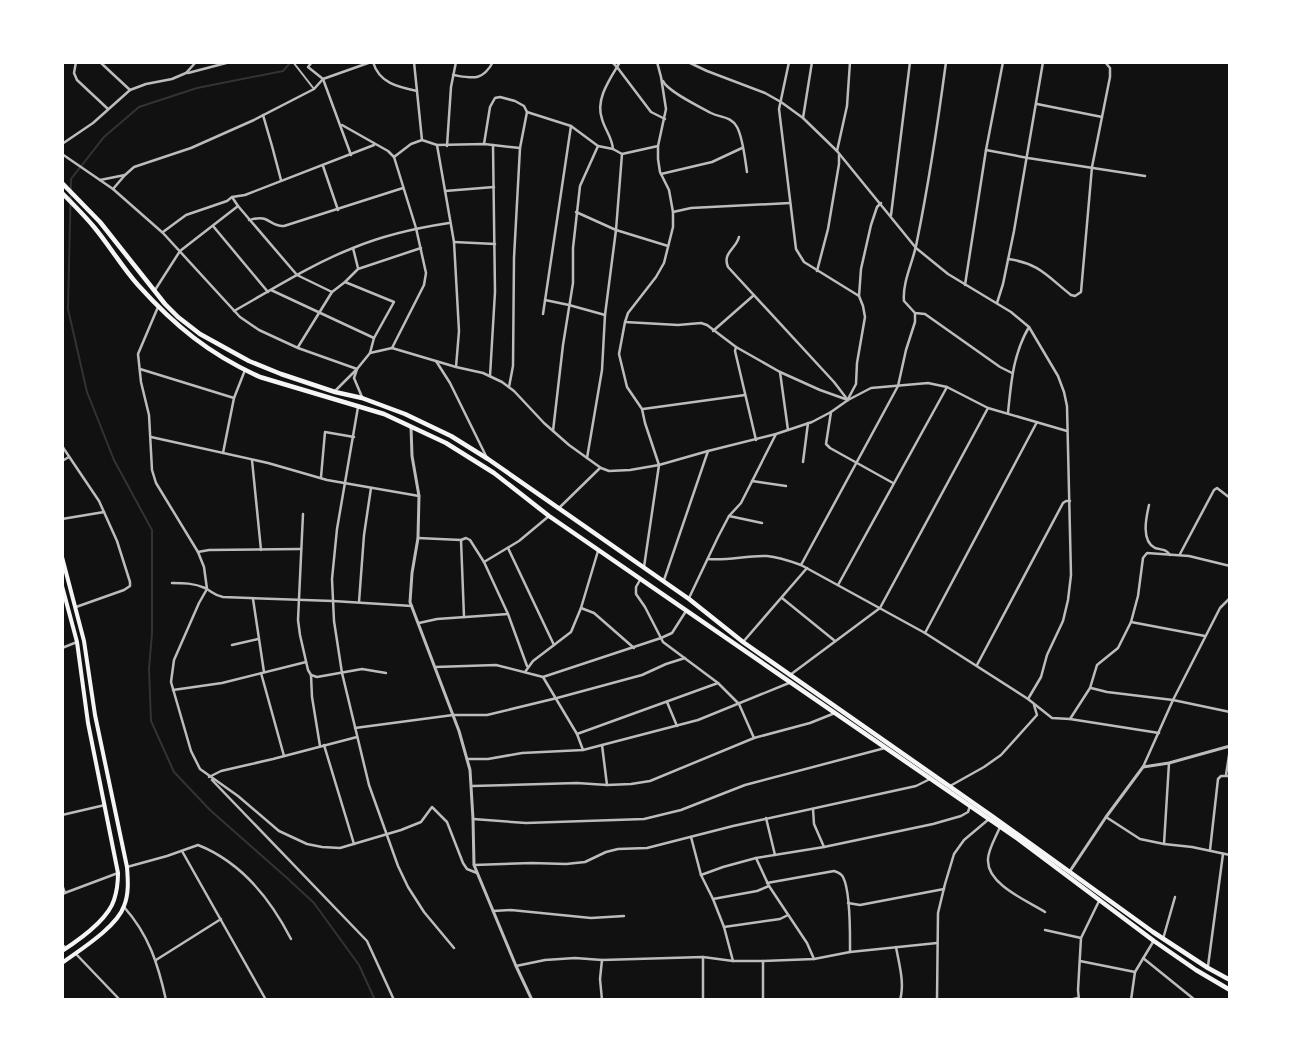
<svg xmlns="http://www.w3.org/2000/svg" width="1292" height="1062" font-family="Ubuntu,sans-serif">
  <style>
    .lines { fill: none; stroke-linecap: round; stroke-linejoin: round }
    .stream { stroke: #333; stroke-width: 2 }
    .pedestrian { stroke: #bcbcbc; stroke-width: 2 }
    .minor { stroke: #bcbcbc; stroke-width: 2.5 }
    .tertiary { stroke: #bcbcbc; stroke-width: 3 }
    .primary { stroke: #f5f5f5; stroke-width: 4 }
    .trunk { stroke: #f5f5f5; stroke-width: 4.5 }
  </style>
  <rect width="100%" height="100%" fill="#111"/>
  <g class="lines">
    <path class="stream" d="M291,62L283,71L197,88L139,107L104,137L71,179L68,309L87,392L114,460L152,530V633L149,669L151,721L174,772L210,810L287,878L314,903L359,965L375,1000"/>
    <path class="pedestrian" d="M293,62L314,89"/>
    <g class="minor">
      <path d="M76,62L74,73L77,80L108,109"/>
      <path d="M312,62L308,67L323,79L351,155"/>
      <path d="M373,62C379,83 398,87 417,91"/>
      <path d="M414,62L422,140L437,145L484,144L520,148"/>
      <path d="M612,62L617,67L651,112L665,119"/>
      <path d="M688,62L707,71L765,93L781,102L803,118L837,151L916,248L948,274L1011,312L1029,327L1058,376L1064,392L1067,406L1071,575L1068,600L1063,621L1047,655L1041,677L1028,699"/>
      <path d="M789,62L779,109L796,249L804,262L859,296"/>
      <path d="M946,62C938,122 929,182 917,241C914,260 902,282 904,301L915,313L925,314L1000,367L1012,373"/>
      <path d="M101,63L130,90"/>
      <path d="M188,73L230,62"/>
      <path d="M453,75C472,78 482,82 493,62"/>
      <path d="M663,81C667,91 700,107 711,113C721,118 731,116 737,127C743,138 745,159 747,172"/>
      <path d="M1037,104L1102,117"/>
      <path d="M527,112L571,126L598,146L613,149L622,154L658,146"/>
      <path d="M263,115L272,146L281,180"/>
      <path d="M803,118L812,62"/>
      <path d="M342,125L388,151L394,157L411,144L422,140"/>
      <path d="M62,144L93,123L130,90L146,84L172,79L186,73L196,62"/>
      <path d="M484,144L490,107L495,98L500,97L515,101L524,106L527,112L520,148L514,258L513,366L509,387"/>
      <path d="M437,145L454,242L459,331L456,367"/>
      <path d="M447,146L451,87L456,62"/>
      <path d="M613,149C612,137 605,130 602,119C595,99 610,79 620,62"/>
      <path d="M986,150L1028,158L1145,176"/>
      <path d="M837,151L847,106L850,62"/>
      <path d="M62,154L113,189L163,233L240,317L259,330L298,348L357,369L335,391"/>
      <path d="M323,166L338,210"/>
      <path d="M661,174L712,162L742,148"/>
      <path d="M100,180L125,175"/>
      <path d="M113,189L125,175L134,167L191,148L254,120L314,89L323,79L371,62"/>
      <path d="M445,191L494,187"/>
      <path d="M238,206L297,275L332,292"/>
      <path d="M576,212L616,230L668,246"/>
      <path d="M673,212L691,208L790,203"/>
      <path d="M891,215L910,62"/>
      <path d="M249,220C254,219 259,217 265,219C272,222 276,227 284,226L403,188"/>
      <path d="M213,226L268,292"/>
      <path d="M163,232L186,215L227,201L232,197"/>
      <path d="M739,237C736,249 722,253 728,267L834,382L847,399"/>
      <path d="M454,242L495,244"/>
      <path d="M353,248L358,268"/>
      <path d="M1008,259C1039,263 1048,277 1071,295L1075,296L1081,292L1092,167L1110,77V68L1105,62"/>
      <path d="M817,271L828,229L839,164V155"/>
      <path d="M345,282L394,302L374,338L370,353"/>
      <path d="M965,285L986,150L1003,62"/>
      <path d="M155,290L180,251L238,206L232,197L245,195L374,145"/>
      <path d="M271,290L374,338"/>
      <path d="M545,300L569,305L605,315"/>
      <path d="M997,303L1003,284L1014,231L1043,62"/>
      <path d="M158,307L138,354L141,382L149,415L152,470L156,483L198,552L204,567L207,589L199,603L174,660L171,682L191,751L200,769L238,796L279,831L307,844L322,847L340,848L401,830L421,822L432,807L447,822L463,863L467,869L477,873"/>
      <path d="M234,311C273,289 312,264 353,248C384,235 416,228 449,223"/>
      <path d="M543,314L571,126"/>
      <path d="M625,322L678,325L701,323L707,325L736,347L780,372L820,390L848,400"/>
      <path d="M713,331L754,295"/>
      <path d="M298,347L332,292L345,282L358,269L421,248"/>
      <path d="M736,347L735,351L756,440"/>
      <path d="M392,348L424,285L426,273L416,228L394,157"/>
      <path d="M436,361L450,383L487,458"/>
      <path d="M140,369L234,398"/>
      <path d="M780,372L788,430"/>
      <path d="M490,376L495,292L493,145"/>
      <path d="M362,397L354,378L357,369L370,353L392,348L456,367L483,373L502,382L514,391L544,423L569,445L601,468L609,471L630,470L659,465L708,451L776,434L812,422L831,412L848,400L871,388L928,383L947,387L988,408L1067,431"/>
      <path d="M848,399L856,384L857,363L865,317L863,306L859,296L861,269L871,225L877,207L881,203"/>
      <path d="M358,407L337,529L332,579L334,621L342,673L369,785L398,866L408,887L424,912L454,948"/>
      <path d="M643,409L745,395"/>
      <path d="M831,412L826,444L830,448L893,483"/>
      <path d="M1008,413C1011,383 1013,354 1029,327"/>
      <path d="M553,431L563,345L573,283V248L580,186L598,146"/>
      <path d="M151,437L268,463L327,480L419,496"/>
      <path d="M62,446L99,501L117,541L130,582V586L124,590L76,607"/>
      <path d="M223,453L234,398L245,370"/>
      <path d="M587,458L602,370L605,315L616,230L622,154"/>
      <path d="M252,460L261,550"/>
      <path d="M62,461L69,457"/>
      <path d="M803,462L808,423"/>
      <path d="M321,477L325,432L354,437"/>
      <path d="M752,481L786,486"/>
      <path d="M1149,505C1146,518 1141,541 1155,548C1162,550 1166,549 1170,555"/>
      <path d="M559,508L600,468"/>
      <path d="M303,514L298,620L300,635L308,670L311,675L317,677L362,669L386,673"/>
      <path d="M729,516L762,523"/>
      <path d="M62,519L104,512"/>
      <path d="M418,538L461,540L464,617"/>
      <path d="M461,540L466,538L470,540L484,562"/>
      <path d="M508,548L554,645"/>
      <path d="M198,552L209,550L301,549"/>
      <path d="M1180,554L1214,490L1217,488L1230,498"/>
      <path d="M708,559C728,561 747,555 767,556C779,557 790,561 801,565L925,633L1028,699L1052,718L1070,719L1159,733"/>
      <path d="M801,565L898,386L906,350L915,322V313"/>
      <path d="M644,567L659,465L645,423L642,409L627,387L619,354L625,322L628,313L656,277L664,263L673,227V212L669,190L660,172L658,159V146L666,109L661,77L657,62"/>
      <path d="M640,580L636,587V594L645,607L663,642L718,683L739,704L754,738"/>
      <path d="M664,580L708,451"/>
      <path d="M172,583C183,583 194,583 205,588C213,592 213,595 223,597L333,601L412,606"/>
      <path d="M838,585L947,387"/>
      <path d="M689,598L718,537L729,516L741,503L776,434"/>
      <path d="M782,598L835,641"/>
      <path d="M253,599L264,672"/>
      <path d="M359,602L364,535L371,488"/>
      <path d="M581,608L594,613L634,648"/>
      <path d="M1131,622L1205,636"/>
      <path d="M419,623L437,619L508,614"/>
      <path d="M925,633L1037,422"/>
      <path d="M743,642L807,568"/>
      <path d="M232,645L258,639"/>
      <path d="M62,648L77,642"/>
      <path d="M977,665L1063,503L1066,501H1070"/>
      <path d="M527,666L508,614L484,562L519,541L549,516"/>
      <path d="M435,667L496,665L543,677L661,638L672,633L686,611"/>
      <path d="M525,672L533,661L571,632L581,608L598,551"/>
      <path d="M261,673L284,756"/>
      <path d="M311,675L312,697L320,746"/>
      <path d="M790,675L880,608L988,408"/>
      <path d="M1091,688L1107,692L1173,700L1230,712"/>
      <path d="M173,690L222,683L306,662"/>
      <path d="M667,702L677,726"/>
      <path d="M1070,719L1090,688L1097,665L1118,648L1131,622L1138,596L1143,558L1147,553L1189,556L1230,566"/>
      <path d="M355,728L453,715H487L557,698L642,675L666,664L685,658"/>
      <path d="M577,734L718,683"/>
      <path d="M324,745L354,844"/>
      <path d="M602,745L607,785"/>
      <path d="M583,750L698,720L789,683"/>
      <path d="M467,759H488L522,753L583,750L577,734L543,677"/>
      <path d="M1143,767L1173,700L1220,608L1230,598"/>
      <path d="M1226,775L1230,749"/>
      <path d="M209,777L221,771L273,759L357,737"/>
      <path d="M212,780L367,941L394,1000"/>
      <path d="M472,786L577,783L607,785L631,784L650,781L754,738L810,723L835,713"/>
      <path d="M950,786L984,767L1001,755L1037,715L1034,705"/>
      <path d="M813,809L814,824L824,847"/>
      <path d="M62,815L105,805"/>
      <path d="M1106,817L1140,839L1164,844L1192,847L1230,855"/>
      <path d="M766,818L775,855"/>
      <path d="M473,819L526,823L644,819L681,810L745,785L885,748"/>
      <path d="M1000,827C996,837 987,851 988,861C988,885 1028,901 1045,912"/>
      <path d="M691,837L701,875L713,899L724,927L733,961"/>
      <path d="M1164,844L1169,763"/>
      <path d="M1210,850L1218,779L1221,776H1230"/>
      <path d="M182,851L266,1000"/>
      <path d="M756,858L769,886L807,943L814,959"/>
      <path d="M474,865L532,863L566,864L585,862L606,852L618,849L647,848L733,826L916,786L930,779"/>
      <path d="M127,867L167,856L198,845C241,862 270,898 291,939"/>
      <path d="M701,875L723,867L756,858L824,847L933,824L961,816L968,812L970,806"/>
      <path d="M767,883L834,871C837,872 841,873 843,877C851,892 850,935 850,952"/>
      <path d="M62,885L65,893"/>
      <path d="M62,894L118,873"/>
      <path d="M713,899L757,891L769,886"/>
      <path d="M848,903L860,905L944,889"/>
      <path d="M124,907C149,935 158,964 166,1000"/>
      <path d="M493,911L511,910L591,918L624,916"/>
      <path d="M724,927L780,919L788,915"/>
      <path d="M1045,930L1081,938"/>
      <path d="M1163,939L1175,897"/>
      <path d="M62,945L67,948"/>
      <path d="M896,947C899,964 905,983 900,1000"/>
      <path d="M76,954L120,1000"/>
      <path d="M1143,958L1195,1000"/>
      <path d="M156,960L221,919"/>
      <path d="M763,961V1000"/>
      <path d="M1080,961L1135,972"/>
      <path d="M516,966L545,960L575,958L602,960L703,957L733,961H763L814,959L850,952L937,943"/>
      <path d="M1208,966L1223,854"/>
      <path d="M602,1000L600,979L602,960"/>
      <path d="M703,1000V957"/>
      <path d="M937,1000L938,913L945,884L954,854L964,840L989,819"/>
      <path d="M1069,1000L1078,998"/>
      <path d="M1079,1000L1078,990L1081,938L1099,901"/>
      <path d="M1131,1000L1135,972L1153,942"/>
    </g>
    <g class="tertiary">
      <path d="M411,427L412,456L419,496L418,538L412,573L410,602L459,731L470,770L473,819L474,865L516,966L532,1000"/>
      <path d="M1070,871L1106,817L1143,767L1169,763L1230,746"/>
    </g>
    <g class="primary">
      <path d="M62,557L84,641L95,715L127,867C128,880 129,894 124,906C117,927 80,950 62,963"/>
      <path d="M62,586L77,642L88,723L118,873C118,882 117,891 114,900C108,919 79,940 62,951"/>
    </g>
    <g class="trunk">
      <path d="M62,183L100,222L165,304L178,317L200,334L249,361L281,374L335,392L362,398L405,414L451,436L488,459L689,599L743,642L992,816L1153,932L1208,968L1230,980"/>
      <path d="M62,193C73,204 84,215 94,227C109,245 122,267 138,285C175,326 209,354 260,377L384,414L446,443L494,473L549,516L1018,839L1154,941L1196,970L1230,990"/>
    </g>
  </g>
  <rect width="1292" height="1062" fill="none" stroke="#ffffff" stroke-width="128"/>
</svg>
